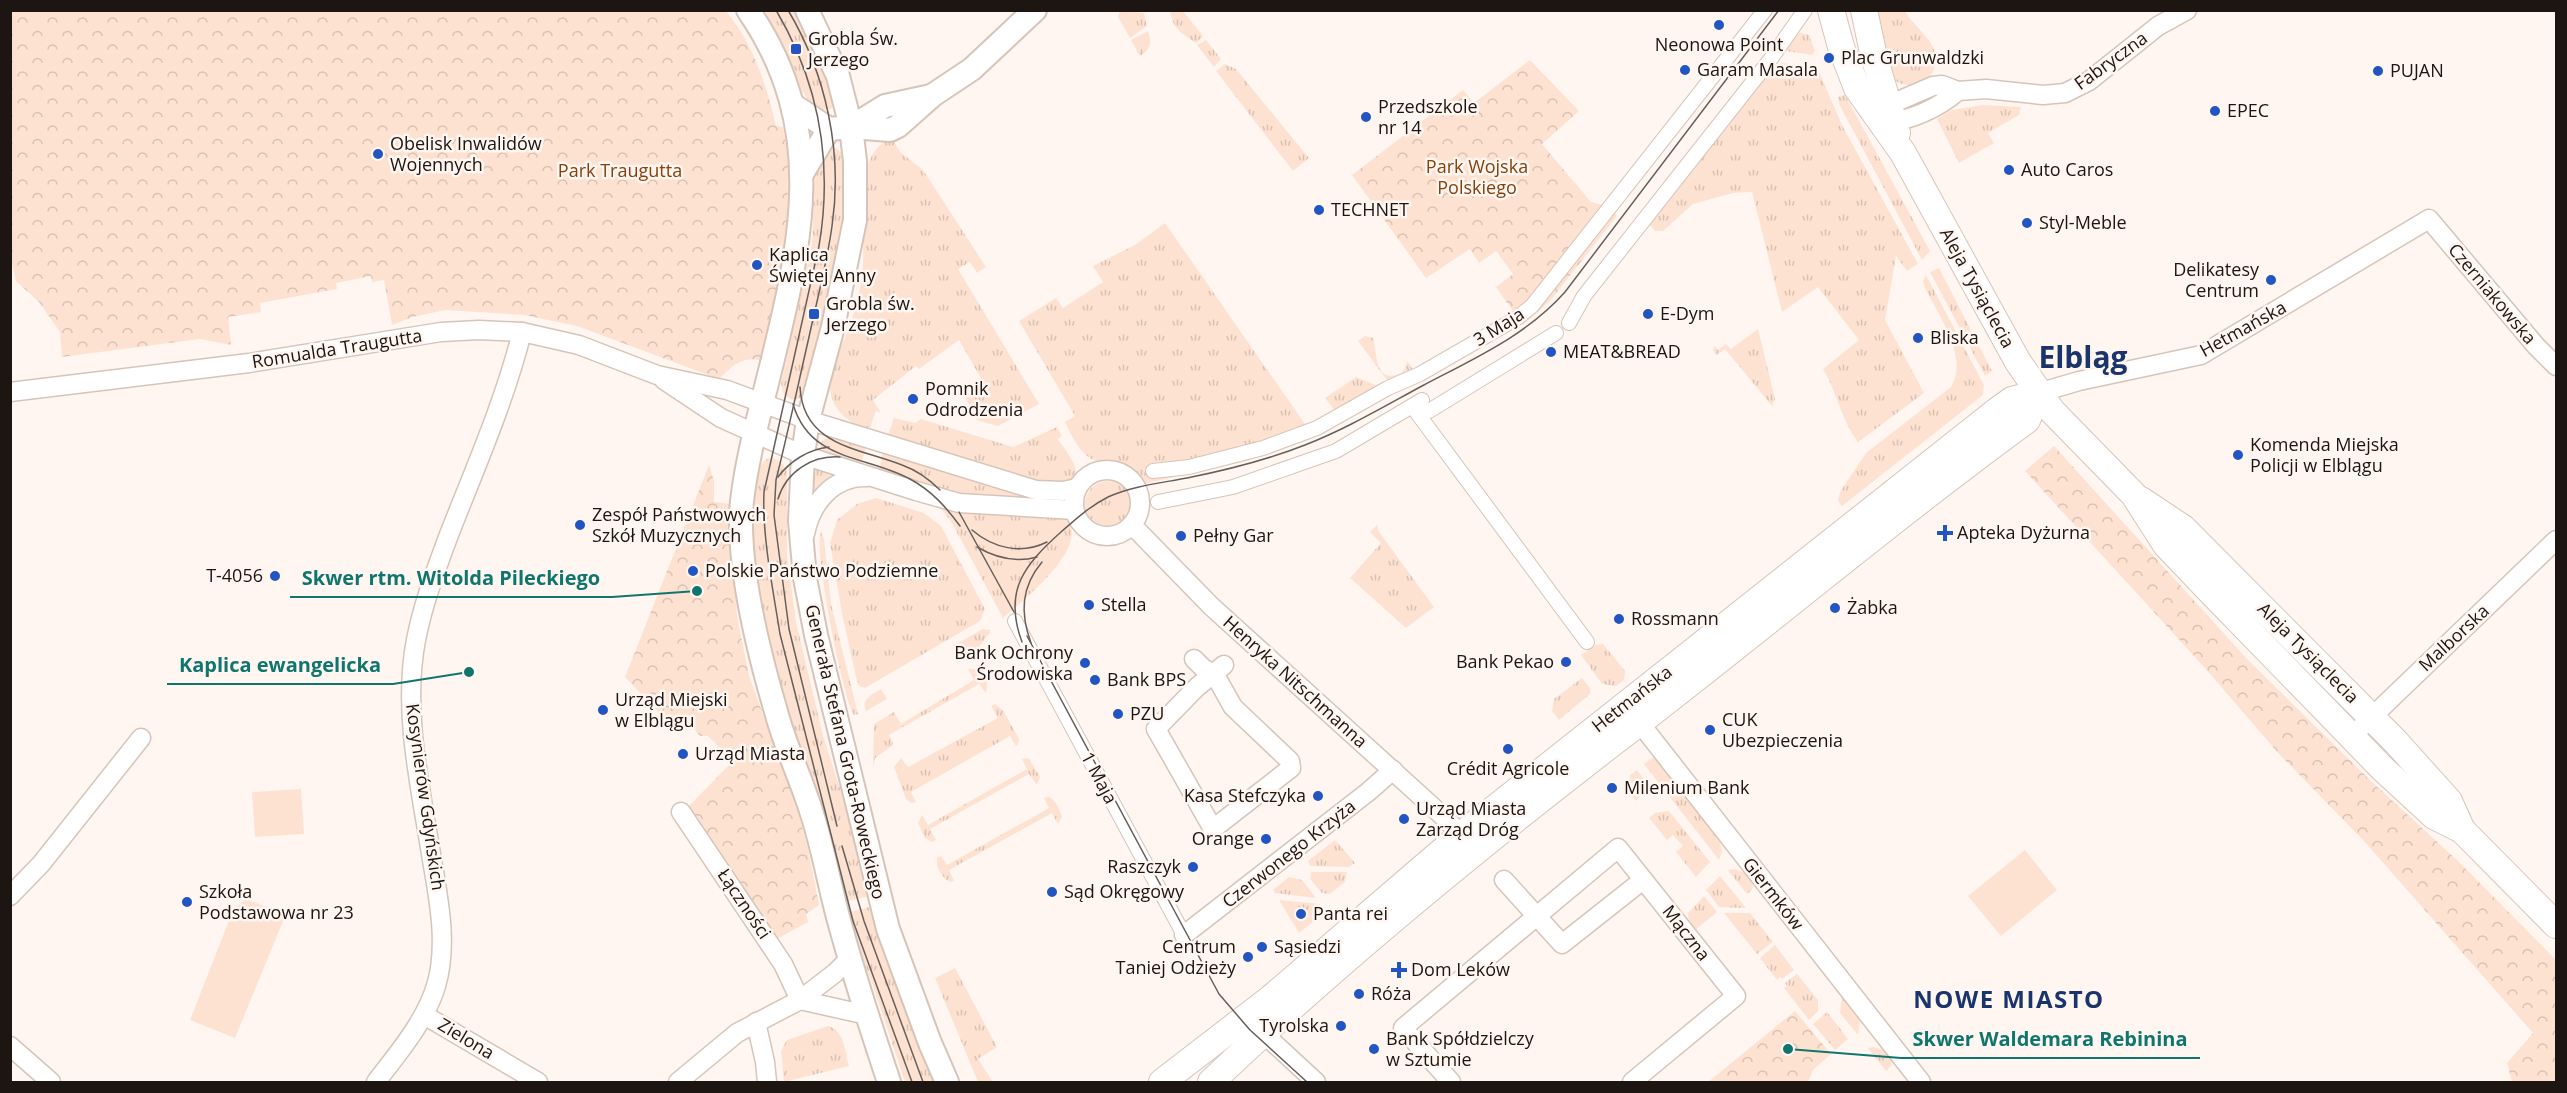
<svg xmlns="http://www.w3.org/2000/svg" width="2567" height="1093" font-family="'Open Sans',sans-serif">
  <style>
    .grass { fill: url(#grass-tufts) }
    .park { fill: url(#park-crowns) }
    .pitch { fill: #fee2d1 }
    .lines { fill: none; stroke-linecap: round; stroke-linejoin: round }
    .pedestrian-casing { stroke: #d7c4b8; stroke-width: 16 }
    .minor-casing { stroke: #d7c4b8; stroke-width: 21 }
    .tertiary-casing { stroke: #d7c4b8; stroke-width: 26 }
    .secondary-casing { stroke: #d7c4b8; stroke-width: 28 }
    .pedestrian { stroke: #fff; stroke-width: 14 }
    .minor { stroke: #fff; stroke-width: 18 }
    .tertiary { stroke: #fff; stroke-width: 22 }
    .secondary { stroke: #fff; stroke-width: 26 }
    .tram { stroke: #675f5b; stroke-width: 1.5 }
    .poi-dot { fill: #2255c2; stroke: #fff6f1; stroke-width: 2 }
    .labels { text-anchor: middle; stroke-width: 5; stroke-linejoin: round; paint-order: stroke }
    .poi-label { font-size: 18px; fill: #1c1511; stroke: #fff6f1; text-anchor: start }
    .street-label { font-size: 18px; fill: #1c1511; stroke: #fff6f1 }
    .park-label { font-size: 18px; fill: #83410b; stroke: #fff6f1 }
    .district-label { font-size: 24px; font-weight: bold; letter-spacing: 1.5px; fill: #1a356b; stroke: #fff6f1 }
    .town-label { font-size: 30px; font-weight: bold; fill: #1a356b; stroke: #fff6f1 }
    .leader { fill: none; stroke: #0f766e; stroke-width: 2 }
    .callout-dot { fill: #0f766e; stroke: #fff6f1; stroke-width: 2 }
    .callout-label { font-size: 20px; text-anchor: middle; font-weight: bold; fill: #0f766e; stroke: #fff6f1; stroke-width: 5; stroke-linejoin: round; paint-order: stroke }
  </style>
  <defs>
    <pattern id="grass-tufts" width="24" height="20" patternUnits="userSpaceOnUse" patternTransform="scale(1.5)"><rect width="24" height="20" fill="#fee2d1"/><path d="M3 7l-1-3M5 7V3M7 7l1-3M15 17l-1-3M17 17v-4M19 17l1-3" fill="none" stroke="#d9c1b2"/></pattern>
    <pattern id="park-crowns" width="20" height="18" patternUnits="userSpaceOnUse" patternTransform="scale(1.5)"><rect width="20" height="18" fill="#fee2d1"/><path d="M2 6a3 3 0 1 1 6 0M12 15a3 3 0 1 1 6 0" fill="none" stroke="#d9c1b2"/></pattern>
  </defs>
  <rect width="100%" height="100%" fill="#fff6f1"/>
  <g class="grass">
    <path d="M765,11H796L806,27L836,100L831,109L819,110L813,107L802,91Z"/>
    <path d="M1120,11L1144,13L1147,26L1130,38L1118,17Z"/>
    <path d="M1170,11H1183L1203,36L1196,43C1181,33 1173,29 1170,11Z"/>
    <path d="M1874,11H1905C1915,30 1946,46 1933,71C1930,78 1926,81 1919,83C1909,87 1901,85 1892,79Z"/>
    <path d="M1148,31C1152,44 1151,48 1140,56L1131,40Z"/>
    <path d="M1798,32L1809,35L1815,51L1812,55L1787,51L1785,48Z"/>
    <path d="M1206,40L1221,59L1214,67L1197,45Z"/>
    <path d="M1781,63L1811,66L1819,72L1842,125L1918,264L1907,271L1896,256L1885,320L1924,393L1858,442C1841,420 1837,392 1823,369L1859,340L1818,287L1782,312L1752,192L1733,193L1693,204L1663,231H1655L1648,223L1766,73Z"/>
    <path d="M1225,64L1236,69L1309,158L1293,171L1216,71Z"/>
    <path d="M1845,95L1930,251L1922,260L1839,104L1838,97Z"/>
    <path d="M1982,105L2021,107L2019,115L1988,133L1994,143L1959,163L1937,119L1952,110Z"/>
    <path d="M892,138L900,152L923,170L986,267L977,273L970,262L958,269L1039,404L998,426L977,420L965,397L976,391L973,385L982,380L959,340L919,369L916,366L873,400L881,413L876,411L869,430C849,423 833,412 830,389C828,369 842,346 849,328C856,309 862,285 863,265C865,228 850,154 892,138Z"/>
    <path d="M828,148H836L844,155V237L806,393L800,398L793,400L784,395L781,384L812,244L813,225L810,181Z"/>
    <path d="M1165,223L1314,437L1247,461L1143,484C1124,456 1117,470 1094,460C1081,455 1071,435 1065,422L1075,416L1019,321L1056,298L1063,308L1103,282L1093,266L1135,245Z"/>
    <path d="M1939,268L1992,371L1985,376L1930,272Z"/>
    <path d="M1926,275L1984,385L1983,395L1842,506L1838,501L1840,492L1866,453L1951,387C1970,359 1937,313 1924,286L1923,281Z"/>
    <path d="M1758,329L1775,399L1772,406L1725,349L1716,355L1713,350L1715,346L1718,350L1726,344L1731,349Z"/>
    <path d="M1365,336L1373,338C1377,351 1374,381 1396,375C1403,374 1406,367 1407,361L1415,372L1395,383L1387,380L1358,341Z"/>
    <path d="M1356,377L1378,386L1336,412L1325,398Z"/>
    <path d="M894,418L915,423L921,419L1013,447L1057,427L1062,436L1058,439C1063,447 1082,469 1074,479C1070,484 1056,484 1050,486L888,435Z"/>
    <path d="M830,435L867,445L860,467L827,456C822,451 820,448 822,441Z"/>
    <path d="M883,450L1065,498L1067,501L958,497L879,473Z"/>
    <path d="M767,459C777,457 784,463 787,472V556L796,622L823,736L846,807L870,896L840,903C819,829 796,755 778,679C771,655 763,630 759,604C754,577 741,474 767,459Z"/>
    <path d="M816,467L839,474L812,496Z"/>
    <circle cx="1108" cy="504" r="23"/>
    <path d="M876,498L924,513L941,526L985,609L980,621L865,688L859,686L856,677L842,614L830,543L837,520L857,504Z"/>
    <path d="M936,502L1066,517C1092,547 1024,599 1003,618L952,523Z"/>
    <path d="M1377,525L1379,532L1434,607L1406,628L1350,578L1381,543L1370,532Z"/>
    <path d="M821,532L824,539L831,604L858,714L854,715C843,699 813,548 821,532Z"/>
    <path d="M983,629L990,630V633C980,642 979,656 964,656L958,643Z"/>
    <path d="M1603,644L1625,671L1624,680L1616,686L1602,684L1581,655L1595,645Z"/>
    <path d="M968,669C985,668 989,678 986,693L979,684L889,735L893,743L892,746L875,758L873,769L874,724L894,712L901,724L974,680Z"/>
    <path d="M1582,678L1590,688V694L1559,720L1552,711L1554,699Z"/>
    <path d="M995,704L1003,710L1019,739L1018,744L1016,746L1010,736L911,792L916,802L911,803L906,799L894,767L901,758L908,767L998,718L991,706Z"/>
    <path d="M1654,757L1720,842L1722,851L1719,860L1644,764Z"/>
    <path d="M1027,758L1030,760L1040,777L1037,785L1029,774L930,829L936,840L932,842L925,838L918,823L922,815L928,825L1027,769L1022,759Z"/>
    <path d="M1637,770L1648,785L1636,801L1629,792L1634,787L1630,781V775Z"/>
    <path d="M1049,797C1056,800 1060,810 1062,817L1058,824L1052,813L949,870L954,881L950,882C941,876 936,869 937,857L941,856L947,865L1049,808L1044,798Z"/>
    <path d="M1669,811L1710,862L1696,877L1676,852L1683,846L1673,835L1667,840L1649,818L1655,813Z"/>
    <path d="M1335,840L1355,863L1349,867L1310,866L1308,861Z"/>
    <path d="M1735,869L1745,873L1753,883L1752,890L1747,894L1728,870Z"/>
    <path d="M1311,872H1347L1345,882L1330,894L1322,893L1310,879Z"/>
    <path d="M1720,876L1746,908L1719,907L1706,890Z"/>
    <path d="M1289,877L1302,880L1316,898L1275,893L1273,890Z"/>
    <path d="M1704,896L1717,912L1694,931L1689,925L1688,913Z"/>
    <path d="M1279,900L1320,904L1318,918L1299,933Z"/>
    <path d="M873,906L914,1032L934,1082H905L872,983L843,914Z"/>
    <path d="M1724,913H1750L1773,942L1757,954Z"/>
    <path d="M1775,945L1794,970L1782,979L1780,977L1777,980L1760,958Z"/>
    <path d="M955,968L997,1047L978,1059L993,1082H978L935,978Z"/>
    <path d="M1797,974L1818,1000V1011L1809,1020L1784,988L1787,986L1785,983Z"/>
    <path d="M1842,997L1860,1021L1858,1035L1840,1013Z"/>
    <path d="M1827,1012L1848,1039L1835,1050L1813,1024Z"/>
    <path d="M828,1026C844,1030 845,1051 849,1066L784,1082L781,1051L787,1040Z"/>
    <path d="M1873,1047C1883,1048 1891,1055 1892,1065L1886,1071L1868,1048Z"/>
  </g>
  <g class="park">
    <path d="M10,11H726C753,43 767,86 776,126L783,127C787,150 791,173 792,196C793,247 773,311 760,360C741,356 731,367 719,379L577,326L524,315L445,310L413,317L392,325L384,280L372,282L371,276L336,283L337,289L260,303L261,312L228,317L231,345L200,339L62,357L60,332L39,302L16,281L11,260Z"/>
    <path d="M1530,60L1579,111L1542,144L1591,202L1611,207L1617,216L1550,301L1523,325L1496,287L1513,274L1496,251L1479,263L1470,249L1426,278L1352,175L1463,90L1474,103Z"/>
    <path d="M2054,446L2247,659L2372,782L2458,861L2556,960V1082H2512L2507,1063L2533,1033L2364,841L2280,755L2204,667L2025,471Z"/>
    <path d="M709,465L714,481V502L731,504L737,616L749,676L776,750L787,770L808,849L819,905L806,914L808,922L777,939L686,809L729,765L721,756V749L708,736H700L694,729L676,731L625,677Z"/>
    <path d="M881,689L887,699L866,711C861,699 872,694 881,689Z"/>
    <path d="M1795,1011L1831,1054L1813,1070L1808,1082H1708Z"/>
  </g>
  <g class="pitch">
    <path d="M301,789L304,834L255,837L252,792Z"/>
    <path d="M2025,850L2057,890L2001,936L1968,896Z"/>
    <path d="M245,899L286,914L235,1038L190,1020L232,913Z"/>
  </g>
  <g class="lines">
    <g class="pedestrian-casing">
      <g id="pedestrian">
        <path d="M1569,323L1584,296L1770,60L1805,10"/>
        <path d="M1412,406L1587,642"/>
        <path d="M1429,411L1556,333"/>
        <path d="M1153,471L1189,467L1263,448L1317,428L1388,388L1420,374L1517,318L1532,306L1765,10"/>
        <path d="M1158,502L1233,487L1336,451L1422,400"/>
        <path d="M1015,621L1184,935"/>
      </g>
    </g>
    <g class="minor-casing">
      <g id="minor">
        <path d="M1958,91C1936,110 1911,120 1882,124L1889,105L1933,86L1942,85L1958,91L1986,89L2043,95L2065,93L2089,81L2158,26L2187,10"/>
        <path d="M664,380L721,418L803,455L916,491L959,503L1074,510"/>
        <path d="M10,392L249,363L441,332L479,330L522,332L579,345L657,375L727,390L808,420L1036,490L1063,491L1077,488"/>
        <path d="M2038,393L2079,381L2201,355L2429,219L2536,346L2556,366"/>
        <circle cx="1107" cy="503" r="33"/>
        <path d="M1132,525L1211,606L1446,819L1461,835"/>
        <path d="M805,534C811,503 833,476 867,477"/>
        <path d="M1194,659L1203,668L1215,675L1233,707L1290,761L1291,768L1213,829L1156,729L1197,687L1224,665"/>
        <path d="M1632,713L1921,1082"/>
        <path d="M2351,737L2556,540"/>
        <path d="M681,812L783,964L800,1000"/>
        <path d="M1504,880L1562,944L1643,880"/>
        <path d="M10,896L41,864L141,738"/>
        <path d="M1184,935L1368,792L1393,770"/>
        <path d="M800,1000L867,1015"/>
        <path d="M424,1015L538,1082"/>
        <path d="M756,1022L765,1062L767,1082"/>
        <path d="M1264,1034L1316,1082"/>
        <path d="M10,1046L51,1082"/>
        <path d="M376,1082C398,1053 425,1022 436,986C448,946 439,901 432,860C421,789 402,712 416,640C423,603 437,567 450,532C476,466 505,400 522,332"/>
        <path d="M678,1082L737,1033L800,1000L835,973L850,958"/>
        <path d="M1451,1082L1403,1028L1618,848L1736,996L1632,1082"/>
      </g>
    </g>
    <g class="tertiary-casing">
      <g id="tertiary">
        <path d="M748,10C830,129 801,246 769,375C759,416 747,458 742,501C736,563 759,654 777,715C786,748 802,781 812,814C823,848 829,883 838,917C853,973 871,1028 889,1082"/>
        <path d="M807,10L838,76L851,127L855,161V220L833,327L808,420L803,455L800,521L805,578L816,635L888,929L930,1043L947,1082"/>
        <path d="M793,105L829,129L851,127L890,130L898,126L933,95L972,69L1035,10"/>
        <path d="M851,127L885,106L931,96"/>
        <path d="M803,172L829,129"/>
      </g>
    </g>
    <g class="secondary-casing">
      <g id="secondary">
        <path d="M1831,10L1841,47L1857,88L1903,153L2018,362L2052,411L2134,495L2166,545L2209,590L2383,769L2434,816L2462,830L2556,925"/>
        <path d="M1864,10L1874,57L1897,133"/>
        <path d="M2141,500L2183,528L2396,742L2449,801L2462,830"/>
        <path d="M1162,1082L1271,998L1461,835L1998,410L2012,400L2038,393"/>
        <path d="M1211,1082C1338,961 1475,849 1614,742C1753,636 1886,523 2027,420L2038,393"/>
      </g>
    </g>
    <use href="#pedestrian" class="pedestrian"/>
    <use href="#minor" class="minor"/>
    <use href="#tertiary" class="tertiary"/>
    <use href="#secondary" class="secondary"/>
    <g class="tram">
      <path d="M776,10C819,83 833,163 819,246L764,492C762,537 773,589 780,634L853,921L912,1082"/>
      <path d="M788,10C826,74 843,152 832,226C827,263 817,300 809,337C798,385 788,432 776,480L774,515L789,629L837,826"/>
      <path d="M800,387C803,446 859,448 902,465C916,470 929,479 940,490"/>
      <path d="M793,404C810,462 866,455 910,479C932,491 946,507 960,526"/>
      <path d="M778,477C790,461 809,449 829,447"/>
      <path d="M778,499C786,472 812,455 840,457"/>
      <path d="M959,512L1014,612"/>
      <path d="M972,530C993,548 1021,555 1047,542"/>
      <path d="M977,547C996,558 1016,563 1037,557"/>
      <path d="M1027,636L1219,994L1250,1030L1307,1082"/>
      <path d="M1022,642C1003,591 1024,565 1061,532C1076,519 1090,506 1108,497C1132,486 1161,483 1187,478C1227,470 1267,460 1305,445C1346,429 1383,407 1422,386C1473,359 1526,336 1565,292L1779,10"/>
      <path d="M1031,643C1020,613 1021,587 1042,562"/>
      <path d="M842,846L864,921L923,1082"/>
    </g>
  </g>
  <g class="poi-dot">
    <circle cx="1719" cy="25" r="6"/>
    <rect x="790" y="43" width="12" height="12" rx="3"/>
    <circle cx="1829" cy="58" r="6"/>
    <circle cx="1685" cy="70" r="6"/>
    <circle cx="2378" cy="71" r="6"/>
    <circle cx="2215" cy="111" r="6"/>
    <circle cx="1366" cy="117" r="6"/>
    <circle cx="378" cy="154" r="6"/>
    <circle cx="2009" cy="170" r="6"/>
    <circle cx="1319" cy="210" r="6"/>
    <circle cx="2027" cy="223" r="6"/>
    <circle cx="757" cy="265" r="6"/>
    <circle cx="2271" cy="280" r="6"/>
    <rect x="808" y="308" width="12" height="12" rx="3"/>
    <circle cx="1648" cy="314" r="6"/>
    <circle cx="1918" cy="338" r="6"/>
    <circle cx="1551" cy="352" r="6"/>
    <circle cx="913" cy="399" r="6"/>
    <circle cx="2238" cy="455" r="6"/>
    <circle cx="580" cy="525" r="6"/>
    <path d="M1942 524h6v6h6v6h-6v6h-6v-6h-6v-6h6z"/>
    <circle cx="1181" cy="536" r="6"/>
    <circle cx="693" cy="571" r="6"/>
    <circle cx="275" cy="576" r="6"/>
    <circle cx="1089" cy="605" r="6"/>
    <circle cx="1835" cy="608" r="6"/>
    <circle cx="1619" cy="619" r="6"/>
    <circle cx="1566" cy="662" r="6"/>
    <circle cx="1085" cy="663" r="6"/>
    <circle cx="1095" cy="680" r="6"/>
    <circle cx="603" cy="710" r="6"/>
    <circle cx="1118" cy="714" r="6"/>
    <circle cx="1710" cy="730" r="6"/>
    <circle cx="1508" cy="749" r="6"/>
    <circle cx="683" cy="754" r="6"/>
    <circle cx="1612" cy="788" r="6"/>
    <circle cx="1318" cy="796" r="6"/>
    <circle cx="1404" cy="819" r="6"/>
    <circle cx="1266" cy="839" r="6"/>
    <circle cx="1193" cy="867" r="6"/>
    <circle cx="1052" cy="892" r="6"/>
    <circle cx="187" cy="902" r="6"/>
    <circle cx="1301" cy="914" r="6"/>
    <circle cx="1262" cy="947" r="6"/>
    <circle cx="1248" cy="957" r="6"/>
    <path d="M1396 961h6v6h6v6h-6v6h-6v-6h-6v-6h6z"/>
    <circle cx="1359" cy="994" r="6"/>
    <circle cx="1341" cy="1026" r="6"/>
    <circle cx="1374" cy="1049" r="6"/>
  </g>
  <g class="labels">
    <g class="poi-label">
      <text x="808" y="45">Grobla Św.<tspan x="808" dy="21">Jerzego</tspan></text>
      <text x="1719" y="51" text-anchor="middle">Neonowa Point</text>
      <text x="1841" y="64">Plac Grunwaldzki</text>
      <text x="1697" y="76">Garam Masala</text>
      <text x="2390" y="77">PUJAN</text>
      <text x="1378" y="113">Przedszkole<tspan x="1378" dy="21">nr 14</tspan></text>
      <text x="2227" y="117">EPEC</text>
      <text x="390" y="150">Obelisk Inwalidów<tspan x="390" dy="21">Wojennych</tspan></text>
      <text x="2021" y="176">Auto Caros</text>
      <text x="1331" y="216">TECHNET</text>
      <text x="2039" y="229">Styl-Meble</text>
      <text x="769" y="261">Kaplica<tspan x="769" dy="21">Świętej Anny</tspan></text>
      <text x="2259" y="276" text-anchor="end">Delikatesy<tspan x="2259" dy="21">Centrum</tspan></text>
      <text x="826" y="310">Grobla św.<tspan x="826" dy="21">Jerzego</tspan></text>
      <text x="1660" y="320">E-Dym</text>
      <text x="1930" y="344">Bliska</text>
      <text x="1563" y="358">MEAT&amp;BREAD</text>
      <text x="925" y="395">Pomnik<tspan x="925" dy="21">Odrodzenia</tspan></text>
      <text x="2250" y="451">Komenda Miejska<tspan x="2250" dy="21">Policji w Elblągu</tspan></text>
      <text x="592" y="521">Zespół Państwowych<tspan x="592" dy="21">Szkół Muzycznych</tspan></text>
      <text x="1957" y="539">Apteka Dyżurna</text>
      <text x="1193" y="542">Pełny Gar</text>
      <text x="705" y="577">Polskie Państwo Podziemne</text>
      <text x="263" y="582" text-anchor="end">T-4056</text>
      <text x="1101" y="611">Stella</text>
      <text x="1847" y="614">Żabka</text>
      <text x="1631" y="625">Rossmann</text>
      <text x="1073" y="659" text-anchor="end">Bank Ochrony<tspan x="1073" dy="21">Środowiska</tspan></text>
      <text x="1554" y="668" text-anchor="end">Bank Pekao</text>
      <text x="1107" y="686">Bank BPS</text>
      <text x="615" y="706">Urząd Miejski<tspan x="615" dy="21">w Elblągu</tspan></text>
      <text x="1130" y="720">PZU</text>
      <text x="1722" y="726">CUK<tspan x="1722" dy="21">Ubezpieczenia</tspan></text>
      <text x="695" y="760">Urząd Miasta</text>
      <text x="1508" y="775" text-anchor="middle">Crédit Agricole</text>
      <text x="1624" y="794">Milenium Bank</text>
      <text x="1306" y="802" text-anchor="end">Kasa Stefczyka</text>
      <text x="1416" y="815">Urząd Miasta<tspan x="1416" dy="21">Zarząd Dróg</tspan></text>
      <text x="1254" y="845" text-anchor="end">Orange</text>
      <text x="1181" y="873" text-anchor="end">Raszczyk</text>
      <text x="199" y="898">Szkoła<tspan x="199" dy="21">Podstawowa nr 23</tspan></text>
      <text x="1064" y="898">Sąd Okręgowy</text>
      <text x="1313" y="920">Panta rei</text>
      <text x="1236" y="953" text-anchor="end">Centrum<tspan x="1236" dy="21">Taniej Odzieży</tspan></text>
      <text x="1274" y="953">Sąsiedzi</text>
      <text x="1411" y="976">Dom Leków</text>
      <text x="1371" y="1000">Róża</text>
      <text x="1329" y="1032" text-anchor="end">Tyrolska</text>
      <text x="1386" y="1045">Bank Spółdzielczy<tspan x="1386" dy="21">w Sztumie</tspan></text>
    </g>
    <g class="street-label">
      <text transform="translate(2111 61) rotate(-36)" y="6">Fabryczna</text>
      <text transform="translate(1977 288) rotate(61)" y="6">Aleja Tysiąclecia</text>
      <text transform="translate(2492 294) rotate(50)" y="6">Czerniakowska</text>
      <text transform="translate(1499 327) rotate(-32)" y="6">3 Maja</text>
      <text transform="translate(2243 329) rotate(-29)" y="6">Hetmańska</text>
      <text transform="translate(337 349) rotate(-9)" y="6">Romualda Traugutta</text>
      <text transform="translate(2454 638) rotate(-43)" y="6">Malborska</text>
      <text transform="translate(2308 653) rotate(45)" y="6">Aleja Tysiąclecia</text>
      <text transform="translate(1295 682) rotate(42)" y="6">Henryka Nitschmanna</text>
      <text transform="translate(1632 699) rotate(-38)" y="6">Hetmańska</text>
      <text transform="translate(845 752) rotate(77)" y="6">Generała Stefana Grota-Roweckiego</text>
      <text transform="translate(1099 778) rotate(62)" y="6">1 Maja</text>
      <text transform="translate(425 797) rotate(82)" y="6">Kosynierów Gdyńskich</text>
      <text transform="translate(1289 854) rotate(-38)" y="6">Czerwonego Krzyża</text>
      <text transform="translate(1773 894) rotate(52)" y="6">Giermków</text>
      <text transform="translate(744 904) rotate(56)" y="6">Łączności</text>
      <text transform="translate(1686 933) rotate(52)" y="6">Mączna</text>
      <text transform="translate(466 1039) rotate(31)" y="6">Zielona</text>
    </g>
    <g class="park-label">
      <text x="1477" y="173">Park Wojska<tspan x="1477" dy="21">Polskiego</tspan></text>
      <text x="620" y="177">Park Traugutta</text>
    </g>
    <g class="district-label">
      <text x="2009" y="1008">NOWE MIASTO</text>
    </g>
    <g class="town-label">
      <text x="2083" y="368">Elbląg</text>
    </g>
  </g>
  <path class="leader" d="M697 591L612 597H290M469 672L393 684H167M1788 1049L1901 1058H2200"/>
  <g class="callout-dot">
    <circle cx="697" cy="591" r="6"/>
    <circle cx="469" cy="672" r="6"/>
    <circle cx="1788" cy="1049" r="6"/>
  </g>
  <g class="callout-label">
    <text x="451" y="585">Skwer rtm. Witolda Pileckiego</text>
    <text x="280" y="672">Kaplica ewangelicka</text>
    <text x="2050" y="1046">Skwer Waldemara Rebinina</text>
  </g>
  <rect width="2567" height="1093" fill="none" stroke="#1c1511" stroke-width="24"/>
</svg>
